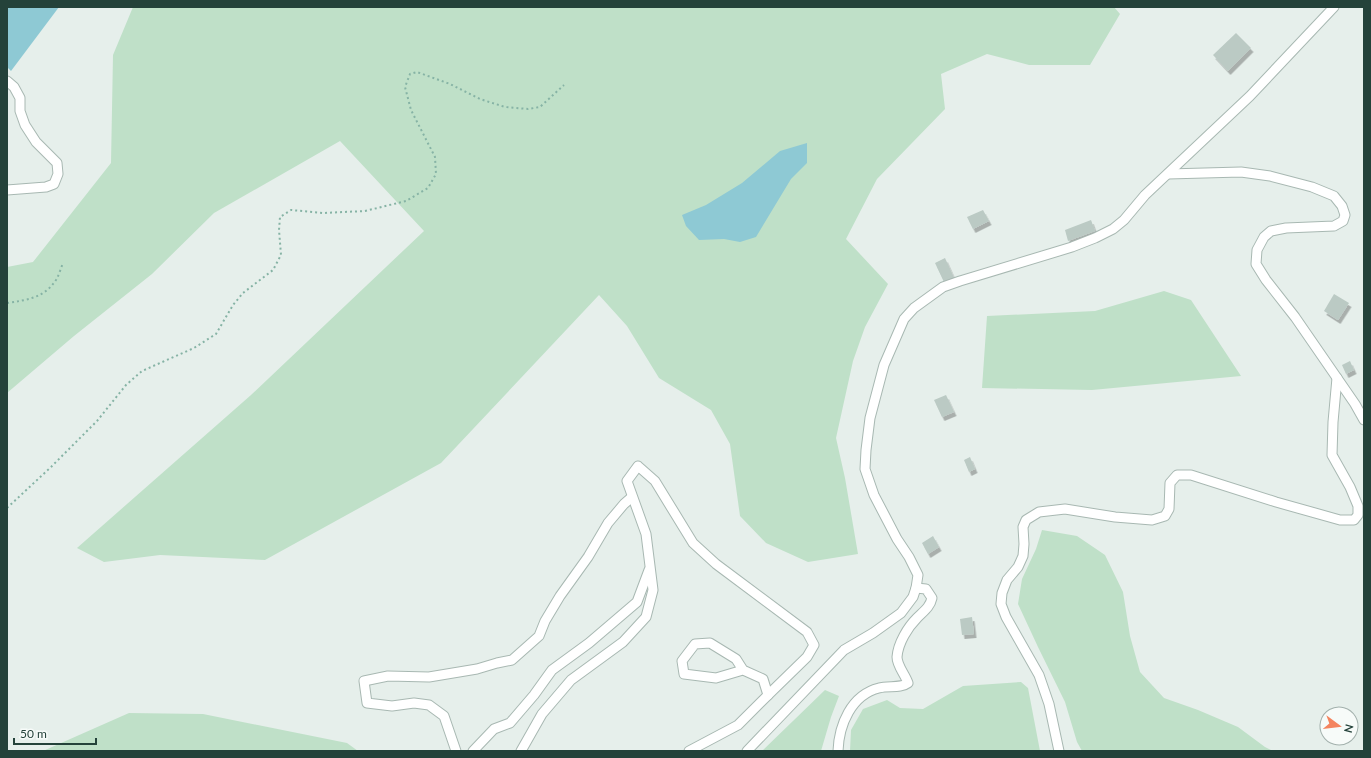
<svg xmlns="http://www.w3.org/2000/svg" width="1371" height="758" font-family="Lato,sans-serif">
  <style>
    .green { fill: #bfe0c8 }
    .water { fill: #8ec9d4 }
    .building { fill: #bbcac4; filter: url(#shadow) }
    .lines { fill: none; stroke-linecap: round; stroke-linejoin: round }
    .street-casing { stroke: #a8b8b2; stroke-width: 11 }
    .path { stroke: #86b3a5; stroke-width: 2; stroke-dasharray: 2 3; stroke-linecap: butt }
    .street { stroke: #fff; stroke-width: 9 }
  </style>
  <defs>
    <filter id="shadow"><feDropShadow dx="2.5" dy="4" stdDeviation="0" flood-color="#0004"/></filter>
  </defs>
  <rect width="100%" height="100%" fill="#e6efeb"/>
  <g class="green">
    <path d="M133,7H1114L1120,14L1090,65H1029L987,54L941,74L945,109L877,179L846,239L888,284L865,327L853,361L836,438L845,478L858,554L808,562L766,543L740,516L730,444L711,410L659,378L627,326L599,295L441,463L265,560L160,555L104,562L77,548L251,395L424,231L340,141L214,213L152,274L74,336L7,393V267L33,262L111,163L113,55Z"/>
    <path d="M1164,291L1191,300L1241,376L1092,390L982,388L987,316L1095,311Z"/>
    <path d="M1042,530L1077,536L1105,555L1123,592L1130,636L1140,672L1164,698L1198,710L1238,727L1265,747L1273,751H1082L1077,742L1065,702L1038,647L1018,604L1022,579L1036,549Z"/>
    <path d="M1021,682L1028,688L1040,751H850L851,730L863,709L887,700L900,708L923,709L963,686Z"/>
    <path d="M825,690L839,696L831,717L821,751H762Z"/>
    <path d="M129,713L203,714L347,743L358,751H43Z"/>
  </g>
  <g class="water">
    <path d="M7,7H59L11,71L7,67Z"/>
    <path d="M807,143V163L791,179L756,237L740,242L724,239L699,240L686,226L682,215L706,205L742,183L780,151Z"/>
  </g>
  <g class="building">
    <path d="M1236,33L1251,48L1228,71L1213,55Z"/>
    <path d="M983,210L989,221L973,229L967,217Z"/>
    <path d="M1091,220L1095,231L1068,241L1065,230Z"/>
    <path d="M945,258L954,278L944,282L935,263Z"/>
    <path d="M1334,294L1349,303L1338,320L1324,311Z"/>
    <path d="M1350,361L1354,370L1346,374L1342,365Z"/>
    <path d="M946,395L954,412L942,417L934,400Z"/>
    <path d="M970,457L975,469L969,472L964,460Z"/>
    <path d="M933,536L939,547L928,554L922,543Z"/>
    <path d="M972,617L974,634L962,635L960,619Z"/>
  </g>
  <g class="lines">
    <g class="street-casing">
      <g id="street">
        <path d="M7,81L14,87L20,98V111L25,125L36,142L57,163L58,174L54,184L46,187L7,190"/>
        <path d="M1168,174L1241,172L1270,176L1312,187L1334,196L1342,206L1345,215L1343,221L1334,226L1286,228L1271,231L1264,237L1257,250L1256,264L1266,280L1295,317L1355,404L1364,420"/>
        <path d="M456,751L444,716L429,705L414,703L392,706L367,703L364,681L388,676L429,677L477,669L497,663L512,660L539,636L545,621L560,596L588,557L608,523L624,504L632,497"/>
        <path d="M473,751L494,729L510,723L534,695L552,670L589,643L637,602L649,570"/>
        <path d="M521,751L542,714L571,680L623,642L646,617L653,590L646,534L627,481L638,466L655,481L693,543L716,564L807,632L814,645L807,657L768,695"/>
        <path d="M689,751L738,725L768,695L763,679L743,670L736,659L710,643L695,644L682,661L684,674L716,678L743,670"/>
        <path d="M747,751L844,650L873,633L901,613L913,597L916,588L918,575L909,557L897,539L874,495L865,469L866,450L870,418L884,365L904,319L914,308L943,287L960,281L1072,247L1095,238L1113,229L1124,220L1145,195L1250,96L1334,7"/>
        <path d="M838,751C839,725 851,695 879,688C888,685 900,689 908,683C905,674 897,666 897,657C898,643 908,627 917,618C924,611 930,607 932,598L926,589L916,588"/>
        <path d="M1059,751L1049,704L1039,675L1006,617L1001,604L1002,593L1007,580L1018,567L1023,556L1024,544L1023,527L1026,520L1039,512L1065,509L1115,517L1152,520L1165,516L1169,509L1170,483L1177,475H1191L1276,502L1340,520H1354L1358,515V506L1350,487L1332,455L1333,422L1337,378"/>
      </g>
    </g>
    <g class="path">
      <path d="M7,303C27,300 44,298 56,280C59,275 61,268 63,263"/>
      <path d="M7,508L51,467L97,421L126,385L142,371L194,348L216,334L233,305L243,293L273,270L281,255L279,230L280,217L291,210L323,213L365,211L406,201L428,188L436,174L435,157L411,110L405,87L410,74L417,72L450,84L480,99L505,107L528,109L540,107L564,85"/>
    </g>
    <use href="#street" class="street"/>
  </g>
  <rect width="1371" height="758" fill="none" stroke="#24423a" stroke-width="16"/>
  <g transform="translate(1339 726) rotate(105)"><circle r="19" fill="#f7fbf9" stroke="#a3b1ad"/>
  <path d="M0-3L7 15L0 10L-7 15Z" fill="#f4845f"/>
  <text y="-6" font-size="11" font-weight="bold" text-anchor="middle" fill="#24423a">N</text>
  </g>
  <path d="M14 738v6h82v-6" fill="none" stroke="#24423a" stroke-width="2"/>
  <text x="20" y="738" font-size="12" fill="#24423a" stroke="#f7fbf9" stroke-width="3" paint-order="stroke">50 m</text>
</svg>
